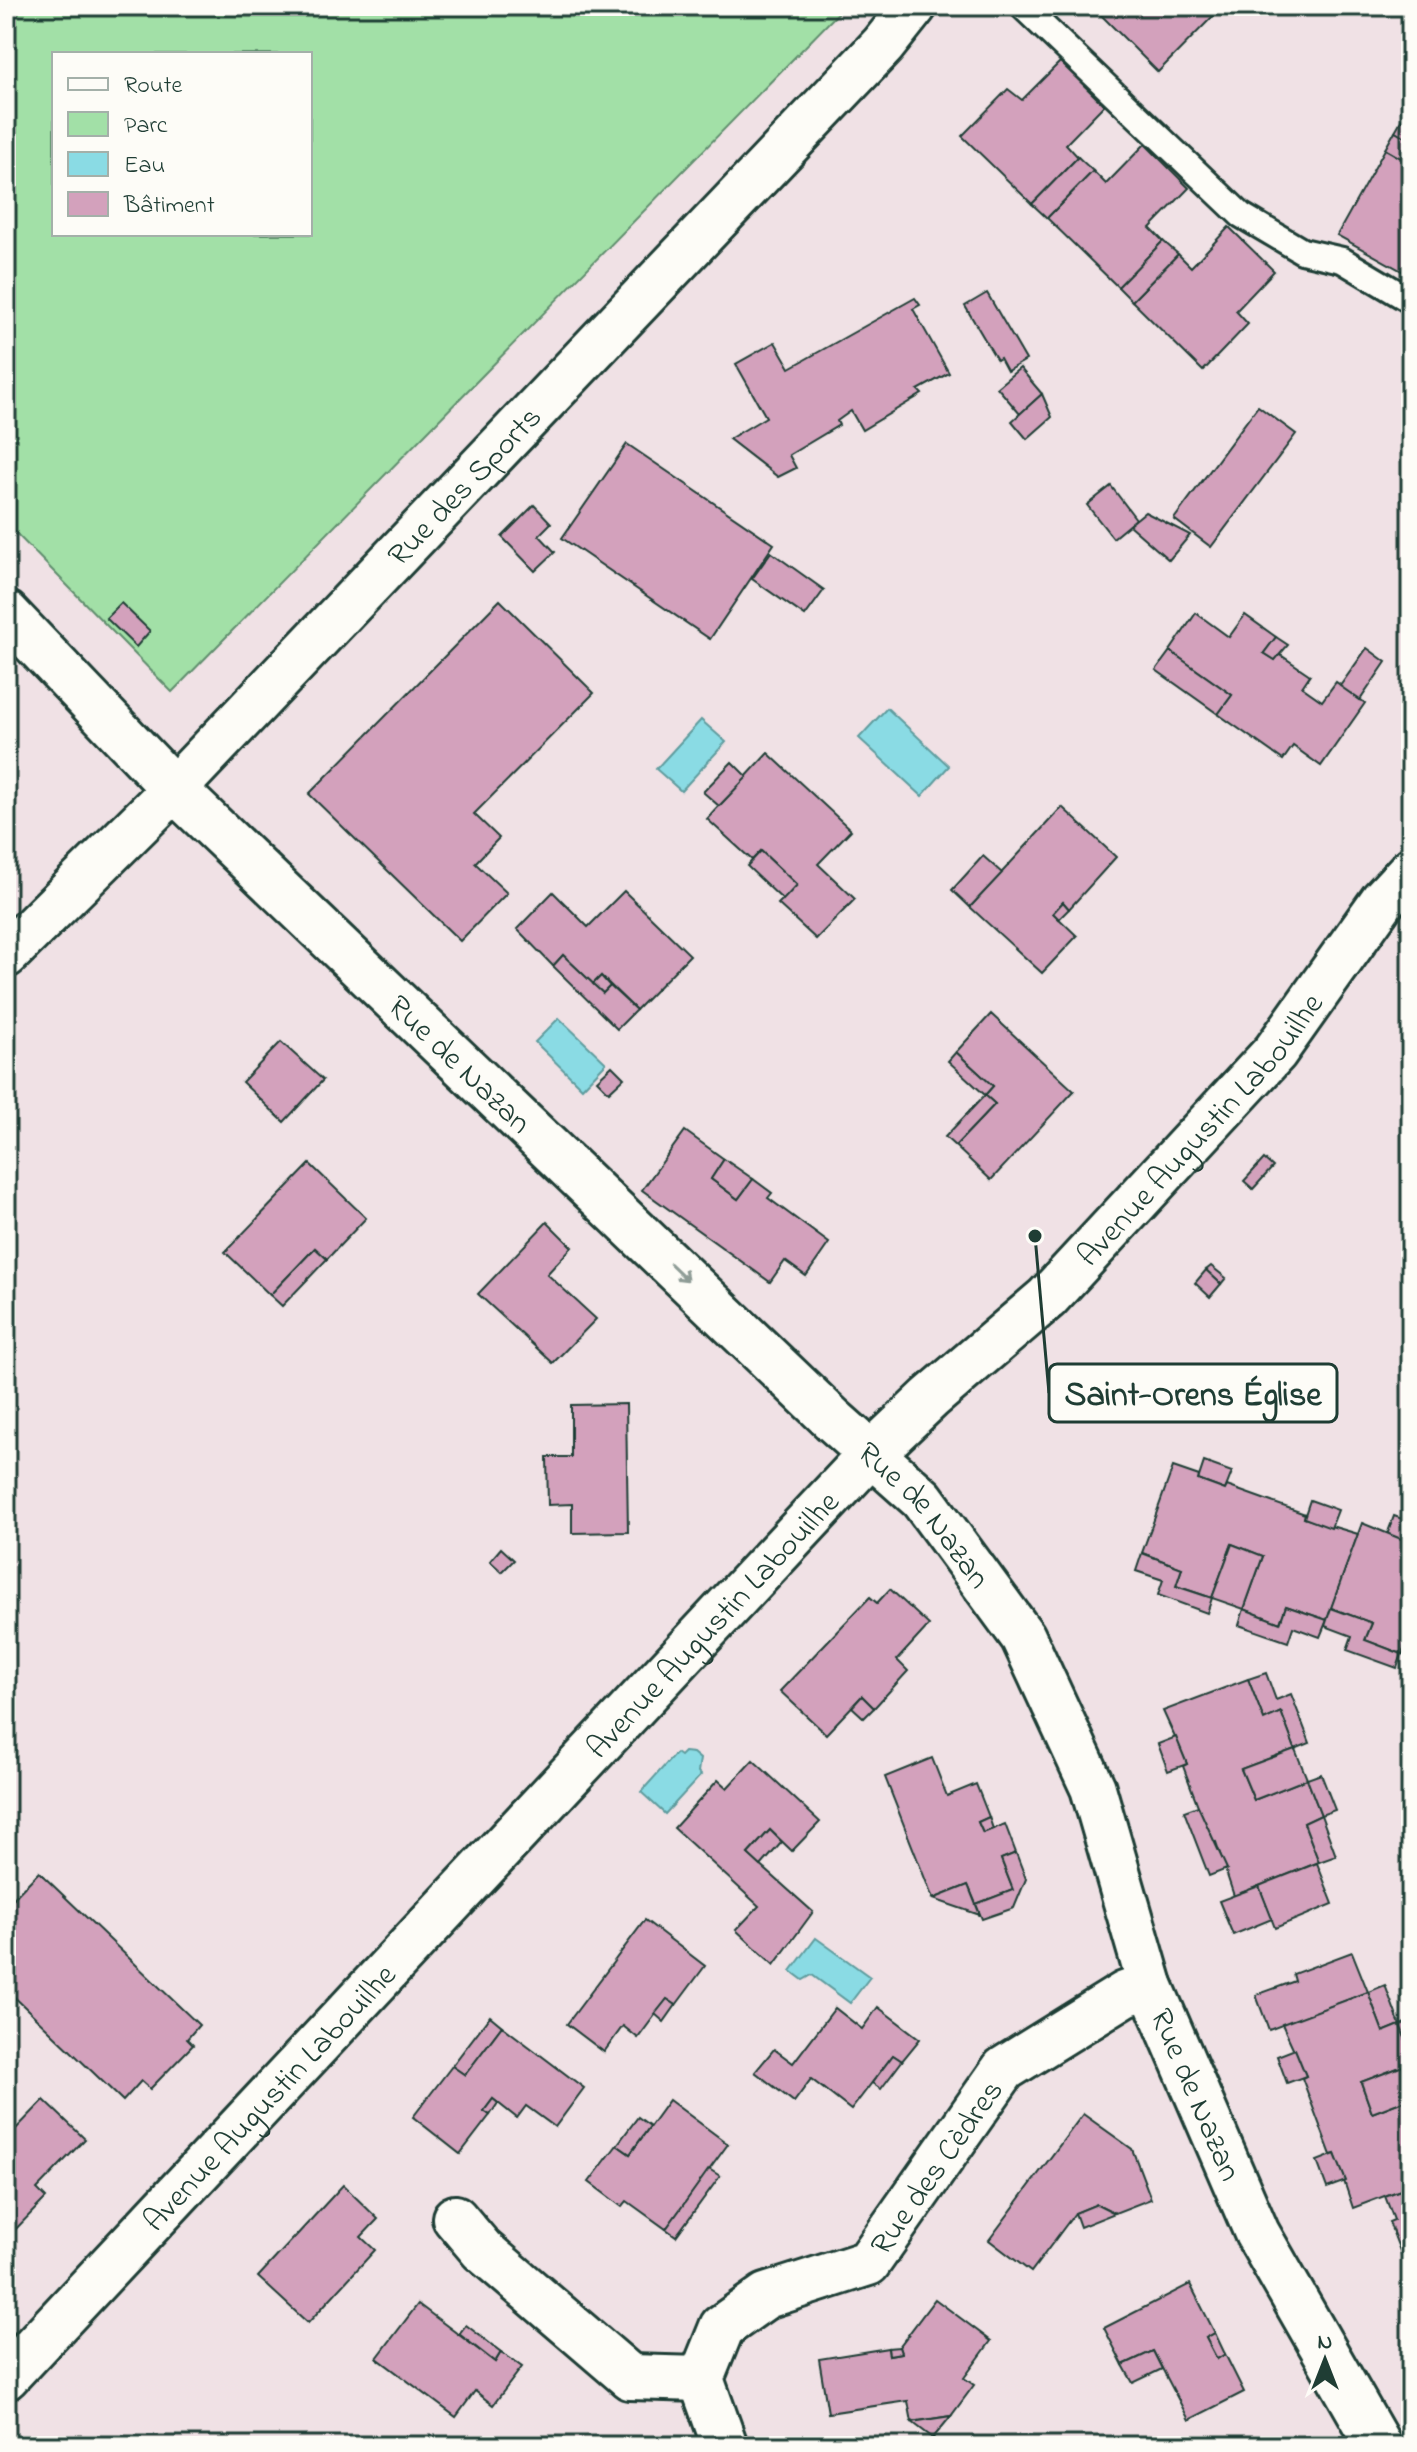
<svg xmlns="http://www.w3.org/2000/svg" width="1417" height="2452" font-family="'Indie Flower',sans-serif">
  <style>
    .green { fill: #a2e0a7; stroke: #608e6e; stroke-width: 2; fill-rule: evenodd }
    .water { fill: #8adbe4; stroke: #5f9c9e; stroke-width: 2 }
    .building { fill: #d3a1bc; stroke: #1f3d34; stroke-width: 2 }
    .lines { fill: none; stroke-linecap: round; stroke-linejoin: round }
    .service-casing { stroke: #1f3d34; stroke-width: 30 }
    .minor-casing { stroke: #1f3d34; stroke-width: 50 }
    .tertiary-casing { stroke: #1f3d34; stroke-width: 50 }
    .service { stroke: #fdfcf7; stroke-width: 24 }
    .minor { stroke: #fdfcf7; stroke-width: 44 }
    .tertiary { stroke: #fdfcf7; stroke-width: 44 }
    .oneway { stroke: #8e9c96 }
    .labels { text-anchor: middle; stroke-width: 6; stroke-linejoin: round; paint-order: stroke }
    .street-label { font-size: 32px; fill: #1f3d34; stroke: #fdfcf7 }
    .leader { fill: none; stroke: #1f3d34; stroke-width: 3 }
    .callout-dot { fill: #1f3d34; stroke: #fdfcf7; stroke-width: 3 }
    .callout { fill: #fdfcf7; stroke: #1f3d34; stroke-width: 3 }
    .callout-label { font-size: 34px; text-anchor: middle; font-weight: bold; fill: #1f3d34 }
  </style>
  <rect width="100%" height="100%" fill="#f0e1e5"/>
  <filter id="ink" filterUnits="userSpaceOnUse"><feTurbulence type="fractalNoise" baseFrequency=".0125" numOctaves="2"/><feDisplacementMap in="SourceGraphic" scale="16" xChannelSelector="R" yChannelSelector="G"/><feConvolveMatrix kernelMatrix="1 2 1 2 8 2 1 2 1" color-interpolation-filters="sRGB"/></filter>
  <g filter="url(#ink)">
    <path class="green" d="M6,6H845L172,692L6,523ZM54,54H310V234H54Z"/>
    <g class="water">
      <path d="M887,708L949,766L922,796L859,738Z"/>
      <path d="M701,720L726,742L681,791L656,769Z"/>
      <path d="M559,1018L606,1063L582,1088L535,1042Z"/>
      <path d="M684,1752L693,1753L700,1759L698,1772L701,1775L665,1814L641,1792L676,1753L680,1756Z"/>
      <path d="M816,1938L870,1977L850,2003L812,1975L803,1980L791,1971Z"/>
      <path d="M845,2434L898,2446H843Z"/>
    </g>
    <g class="building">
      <path d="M1092,6H1223L1158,72Z"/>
      <path d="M1060,62L1104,105L1066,144L1078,157L1032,204L962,136L1008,89L1022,100Z"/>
      <path d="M1411,103V140L1395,131Z"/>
      <path d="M1395,131L1411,140V164L1385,149Z"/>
      <path d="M1145,144L1189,188L1150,228L1163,241L1118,287L1047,218L1093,171L1106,184Z"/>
      <path d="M1385,149L1411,164V276L1337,235Z"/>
      <path d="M1078,157L1093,171L1047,218L1032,204Z"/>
      <path d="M1229,227L1274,271L1236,311L1248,324L1203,371L1132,301L1178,254L1191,267Z"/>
      <path d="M1163,241L1178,254L1132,301L1118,287Z"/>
      <path d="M987,293L1026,360L1007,371L1000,358L997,360L965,306Z"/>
      <path d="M915,298L920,305L913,309L949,373L918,390L922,394L862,430L851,411L837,421L839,425L789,455L796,468L778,477L729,439L766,417L736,364L775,342L790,368Z"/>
      <path d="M1020,368L1042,394L1020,414L997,387Z"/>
      <path d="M1042,394L1052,417L1027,439L1012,421Z"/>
      <path d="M1258,406L1296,434L1211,547L1174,519Z"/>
      <path d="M627,444L774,544L710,639L562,538Z"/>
      <path d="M1111,486L1136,519L1113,538L1087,505Z"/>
      <path d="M534,505L551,523L539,535L555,552L535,571L502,537Z"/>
      <path d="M1145,512L1190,535L1169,560L1129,525Z"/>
      <path d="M771,552L824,590L805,616L752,579Z"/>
      <path d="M500,600L594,693L474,814L499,838L475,863L507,893L460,941L309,794Z"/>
      <path d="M121,603L150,631L136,647L106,618Z"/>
      <path d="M1196,613L1229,637L1245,615L1276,637L1264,653L1275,660L1279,654L1310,675L1302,687L1322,701L1336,682L1365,703L1321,766L1293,746L1283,760L1218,714L1232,695L1170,651Z"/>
      <path d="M1276,637L1288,645L1275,660L1264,653Z"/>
      <path d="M1367,648L1386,662L1360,700L1340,686Z"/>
      <path d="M1170,651L1232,695L1218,714L1156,670Z"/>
      <path d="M768,753L851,830L818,864L855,899L816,939L778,904L797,885L761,851L752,860L707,819Z"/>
      <path d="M732,762L747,777L719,806L703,792Z"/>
      <path d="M1062,807L1116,857L1069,909L1063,902L1053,913L1077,936L1042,973L970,907Z"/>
      <path d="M761,851L797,885L783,900L747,866Z"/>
      <path d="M983,856L1002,873L970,907L952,890Z"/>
      <path d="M624,891L690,955L636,1010L601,976L593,984L563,955L553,966L517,929L553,892L588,927Z"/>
      <path d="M1063,902L1069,909L1059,919L1053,913Z"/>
      <path d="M563,955L603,993L610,986L636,1010L617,1029L553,966Z"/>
      <path d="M601,976L610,986L603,993L593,984Z"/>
      <path d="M991,1014L1074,1091L991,1180L955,1146L995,1104L985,1095L993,1086L956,1052Z"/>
      <path d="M281,1042L323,1080L284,1122L242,1082Z"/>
      <path d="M956,1052L993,1086L985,1095L948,1061Z"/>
      <path d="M612,1066L624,1078L609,1092L597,1080Z"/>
      <path d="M985,1095L995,1104L955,1146L945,1137Z"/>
      <path d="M685,1131L724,1159L711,1179L738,1199L753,1179L772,1193L768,1198L829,1243L806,1276L785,1261L770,1282L642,1190Z"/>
      <path d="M724,1159L753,1179L738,1199L711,1179Z"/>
      <path d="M1264,1159L1273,1167L1253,1189L1244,1181Z"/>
      <path d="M310,1164L366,1218L327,1259L315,1248L270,1295L225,1252Z"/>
      <path d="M547,1222L572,1247L547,1274L596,1319L553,1363L478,1294Z"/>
      <path d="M315,1248L327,1259L282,1306L270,1295Z"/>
      <path d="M1211,1266L1226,1278L1221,1284L1206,1270Z"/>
      <path d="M1206,1270L1221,1284L1210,1297L1195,1283Z"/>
      <path d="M626,1404L628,1532L572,1533V1504L548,1505L547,1457H571V1405Z"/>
      <path d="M1204,1462L1232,1472L1225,1490L1198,1480Z"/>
      <path d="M1173,1467L1199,1476L1198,1480L1225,1490L1227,1486L1305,1514L1304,1518L1358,1534L1327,1620L1286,1606L1280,1623L1244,1609L1263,1556L1232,1544L1212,1598L1176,1586L1182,1568L1142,1553Z"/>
      <path d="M1310,1500L1338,1510L1331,1528L1304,1518Z"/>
      <path d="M1394,1516L1411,1522V1543L1387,1535Z"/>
      <path d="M1362,1523L1411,1543V1629L1402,1654L1365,1640L1372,1623L1331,1608Z"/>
      <path d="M1232,1544L1263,1556L1244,1609L1212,1598Z"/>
      <path d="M501,1548L514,1560L502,1572L490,1561Z"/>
      <path d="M1142,1553L1182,1568L1176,1586L1212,1598L1207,1613L1158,1595L1163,1580L1136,1571Z"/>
      <path d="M890,1589L929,1625L897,1660L908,1671L874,1708L862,1696L826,1734L780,1691L870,1597L877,1603Z"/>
      <path d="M1286,1606L1327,1620L1320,1637L1293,1627L1288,1642L1239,1625L1244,1609L1280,1623Z"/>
      <path d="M1331,1608L1372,1623L1365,1640L1402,1654L1397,1668L1347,1650L1352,1636L1325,1626Z"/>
      <path d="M1411,1629V1656L1402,1654Z"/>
      <path d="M1266,1673L1276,1700L1291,1694L1310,1743L1295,1749L1281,1712L1264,1720L1248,1679Z"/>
      <path d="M1248,1679L1264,1720L1281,1712L1295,1749L1241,1769L1254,1800L1307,1779L1321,1815L1304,1823L1319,1862L1234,1896L1216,1842L1212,1843L1183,1766L1187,1764L1163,1711Z"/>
      <path d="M862,1696L874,1708L864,1718L852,1707Z"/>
      <path d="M1176,1737L1187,1764L1168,1771L1158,1744Z"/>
      <path d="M1295,1749L1307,1779L1254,1800L1241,1769Z"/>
      <path d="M932,1758L947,1796L976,1784L989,1817L978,1822L983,1833L1005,1824L1016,1853L1001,1859L1013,1890L976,1904L968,1885L933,1899L885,1777Z"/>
      <path d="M753,1760L820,1822L792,1851L770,1830L748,1854L813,1912L774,1965L736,1930L759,1906L674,1828L718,1780L727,1788Z"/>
      <path d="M1321,1774L1335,1810L1321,1815L1307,1779Z"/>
      <path d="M1198,1806L1227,1869L1209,1876L1184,1811Z"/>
      <path d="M1321,1815L1336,1856L1319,1862L1304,1823Z"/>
      <path d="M989,1817L993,1829L983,1833L978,1822Z"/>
      <path d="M770,1830L782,1842L761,1866L748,1854Z"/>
      <path d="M1016,1853L1026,1879L1014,1908L982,1919L976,1904L1013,1890L1001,1859Z"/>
      <path d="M1317,1863L1333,1904L1275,1928L1259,1886Z"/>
      <path d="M39,1872L199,2025L187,2039L193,2045L150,2089L141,2081L123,2101L6,1989V1906Z"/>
      <path d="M968,1885L980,1915L933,1899Z"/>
      <path d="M1259,1886L1272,1919L1233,1935L1219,1901Z"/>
      <path d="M645,1920L705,1966L676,2005L667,1999L638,2038L623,2026L604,2052L567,2024Z"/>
      <path d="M1352,1952L1368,1992L1269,2030L1256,1995L1295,1981L1293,1974Z"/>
      <path d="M1385,1985L1400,2025L1383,2032L1368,1992Z"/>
      <path d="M1368,1992L1383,2032L1400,2025L1411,2053V2063L1361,2082L1372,2113L1411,2098V2186L1353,2208L1335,2154L1331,2155L1302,2078L1306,2076L1282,2024Z"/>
      <path d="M667,1999L676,2005L664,2022L655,2014Z"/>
      <path d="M878,2007L920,2039L902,2061L893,2055L851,2110L811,2079L794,2102L755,2072L774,2049L793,2063L835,2008L862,2029Z"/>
      <path d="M490,2016L502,2026L465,2075L452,2066Z"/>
      <path d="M1411,2021V2053L1400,2025Z"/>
      <path d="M502,2026L584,2088L555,2127L526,2106L517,2118L493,2099L484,2111L490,2115L460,2154L413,2117L452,2066L465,2075Z"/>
      <path d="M1295,2049L1306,2076L1287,2083L1277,2056Z"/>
      <path d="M893,2055L902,2061L881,2089L872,2083Z"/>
      <path d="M1411,2063V2098L1372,2113L1361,2082Z"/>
      <path d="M493,2099L498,2103L490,2115L484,2111Z"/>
      <path d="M44,2100L85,2139L37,2189L46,2198L6,2239V2135L8,2137Z"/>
      <path d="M669,2100L728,2144L666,2229L627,2201L622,2207L589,2182L617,2145L630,2154Z"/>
      <path d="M1083,2114L1132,2149L1151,2199L1115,2213L1097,2204L1075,2213L1031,2272L989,2240Z"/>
      <path d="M638,2117L650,2126L630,2154L617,2145Z"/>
      <path d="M1335,2154L1346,2181L1327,2188L1317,2161Z"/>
      <path d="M709,2169L720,2176L676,2236L666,2229Z"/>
      <path d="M343,2185L378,2219L361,2237L375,2250L308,2323L258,2277Z"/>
      <path d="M1411,2186V2296L1406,2282L1411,2280L1389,2222L1394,2220L1385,2196Z"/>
      <path d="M1097,2204L1115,2213L1080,2227L1075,2213Z"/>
      <path d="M1190,2284L1215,2333L1206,2338L1217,2359L1225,2354L1244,2392L1189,2420L1153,2351L1123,2365L1104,2328Z"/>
      <path d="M935,2299L991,2341L964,2378L974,2385L951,2416L912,2422L908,2401L828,2413L819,2359L888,2348L889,2355L901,2353L899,2347Z"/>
      <path d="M418,2304L495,2362L501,2352L522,2367L493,2405L475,2391L456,2417L377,2358Z"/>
      <path d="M466,2325L501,2352L495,2362L459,2334Z"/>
      <path d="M1215,2333L1225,2354L1217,2359L1206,2338Z"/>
      <path d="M899,2347L901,2353L889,2355L888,2348Z"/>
      <path d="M1153,2351L1162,2369L1133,2383L1123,2365Z"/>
      <path d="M951,2416L933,2438L912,2422Z"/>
      <path d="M565,2439L567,2446H543Z"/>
    </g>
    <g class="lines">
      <g class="service-casing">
        <path id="service" d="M1022,6L1241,215L1302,251L1342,260L1411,301"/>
      </g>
      <g class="minor-casing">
        <g id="minor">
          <path id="s1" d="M6,613L174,789L832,1419L922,1499L1023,1637L1093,1788L1150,1985L1257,2233L1379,2446"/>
          <path id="s2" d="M6,955L174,789L883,45L914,6"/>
          <path d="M455,2218L482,2250L630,2377L701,2379"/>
          <path id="s3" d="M725,2446L701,2379L722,2327L766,2296L868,2263L1004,2069L1125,1994L1150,1985"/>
        </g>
      </g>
      <g class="tertiary-casing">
        <g id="tertiary">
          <path id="s4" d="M6,2377L870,1455L930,1398L1047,1298L1275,1052L1383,900L1411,870"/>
        </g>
      </g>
      <use href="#service" class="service"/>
      <use href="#minor" class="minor"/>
      <use href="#tertiary" class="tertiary"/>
    </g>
    <defs><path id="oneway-shaft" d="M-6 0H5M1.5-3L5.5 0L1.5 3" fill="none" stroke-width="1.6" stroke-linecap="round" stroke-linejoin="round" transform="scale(2)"/></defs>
    <use class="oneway" href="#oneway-shaft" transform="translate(679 1272) rotate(44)"/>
  </g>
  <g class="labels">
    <g class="street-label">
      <text dy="11" stroke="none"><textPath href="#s2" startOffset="656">Rue des Sports</textPath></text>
      <text dy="11" stroke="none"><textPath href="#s1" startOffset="640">Rue de Nazan</textPath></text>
      <text dy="11" stroke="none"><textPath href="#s4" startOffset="1728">Avenue Augustin Labouilhe</textPath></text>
      <text dy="11" stroke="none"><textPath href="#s1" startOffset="1288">Rue de Nazan</textPath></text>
      <text dy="11" stroke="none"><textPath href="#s4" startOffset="1032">Avenue Augustin Labouilhe</textPath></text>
      <text dy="11" stroke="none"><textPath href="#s1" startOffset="1936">Rue de Nazan</textPath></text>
      <text dy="11" stroke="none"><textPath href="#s4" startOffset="384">Avenue Augustin Labouilhe</textPath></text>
      <text dy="11" stroke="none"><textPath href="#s3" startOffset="406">Rue des Cèdres</textPath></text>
    </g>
  </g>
  <path class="leader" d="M1035 1236L1049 1393"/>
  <circle class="callout-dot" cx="1035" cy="1236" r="8"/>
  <rect class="callout" x="1049" y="1364" width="288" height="58" rx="8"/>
  <g class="callout-label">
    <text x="1193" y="1405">Saint-Orens Église</text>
  </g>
  <rect width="1417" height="2452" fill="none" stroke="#fdfcf7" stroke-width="32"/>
  <rect x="16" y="16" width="1385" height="2420" fill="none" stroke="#1f3d34" stroke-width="3" filter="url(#ink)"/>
  <rect x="52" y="52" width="260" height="184" fill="#fdfcf7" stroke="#a4b0a9" stroke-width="2"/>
  <rect x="68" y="78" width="40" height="12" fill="#fdfcf7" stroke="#a4b0a9" stroke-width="2"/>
  <text x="124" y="92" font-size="24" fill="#1f3d34">Route</text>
  <rect x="68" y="112" width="40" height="24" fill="#a2e0a7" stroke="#a4b0a9" stroke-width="2"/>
  <text x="124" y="132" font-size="24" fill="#1f3d34">Parc</text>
  <rect x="68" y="152" width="40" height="24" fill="#8adbe4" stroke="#a4b0a9" stroke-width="2"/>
  <text x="124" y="172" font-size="24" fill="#1f3d34">Eau</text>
  <rect x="68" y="192" width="40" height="24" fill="#d3a1bc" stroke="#a4b0a9" stroke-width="2"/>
  <text x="124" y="212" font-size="24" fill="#1f3d34">Bâtiment</text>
  <g transform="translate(1325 2360)" stroke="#fdfcf7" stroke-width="6" paint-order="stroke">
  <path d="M0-6L14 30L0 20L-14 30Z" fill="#1f3d34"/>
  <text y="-12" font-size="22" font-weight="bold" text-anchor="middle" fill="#1f3d34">N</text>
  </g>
</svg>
